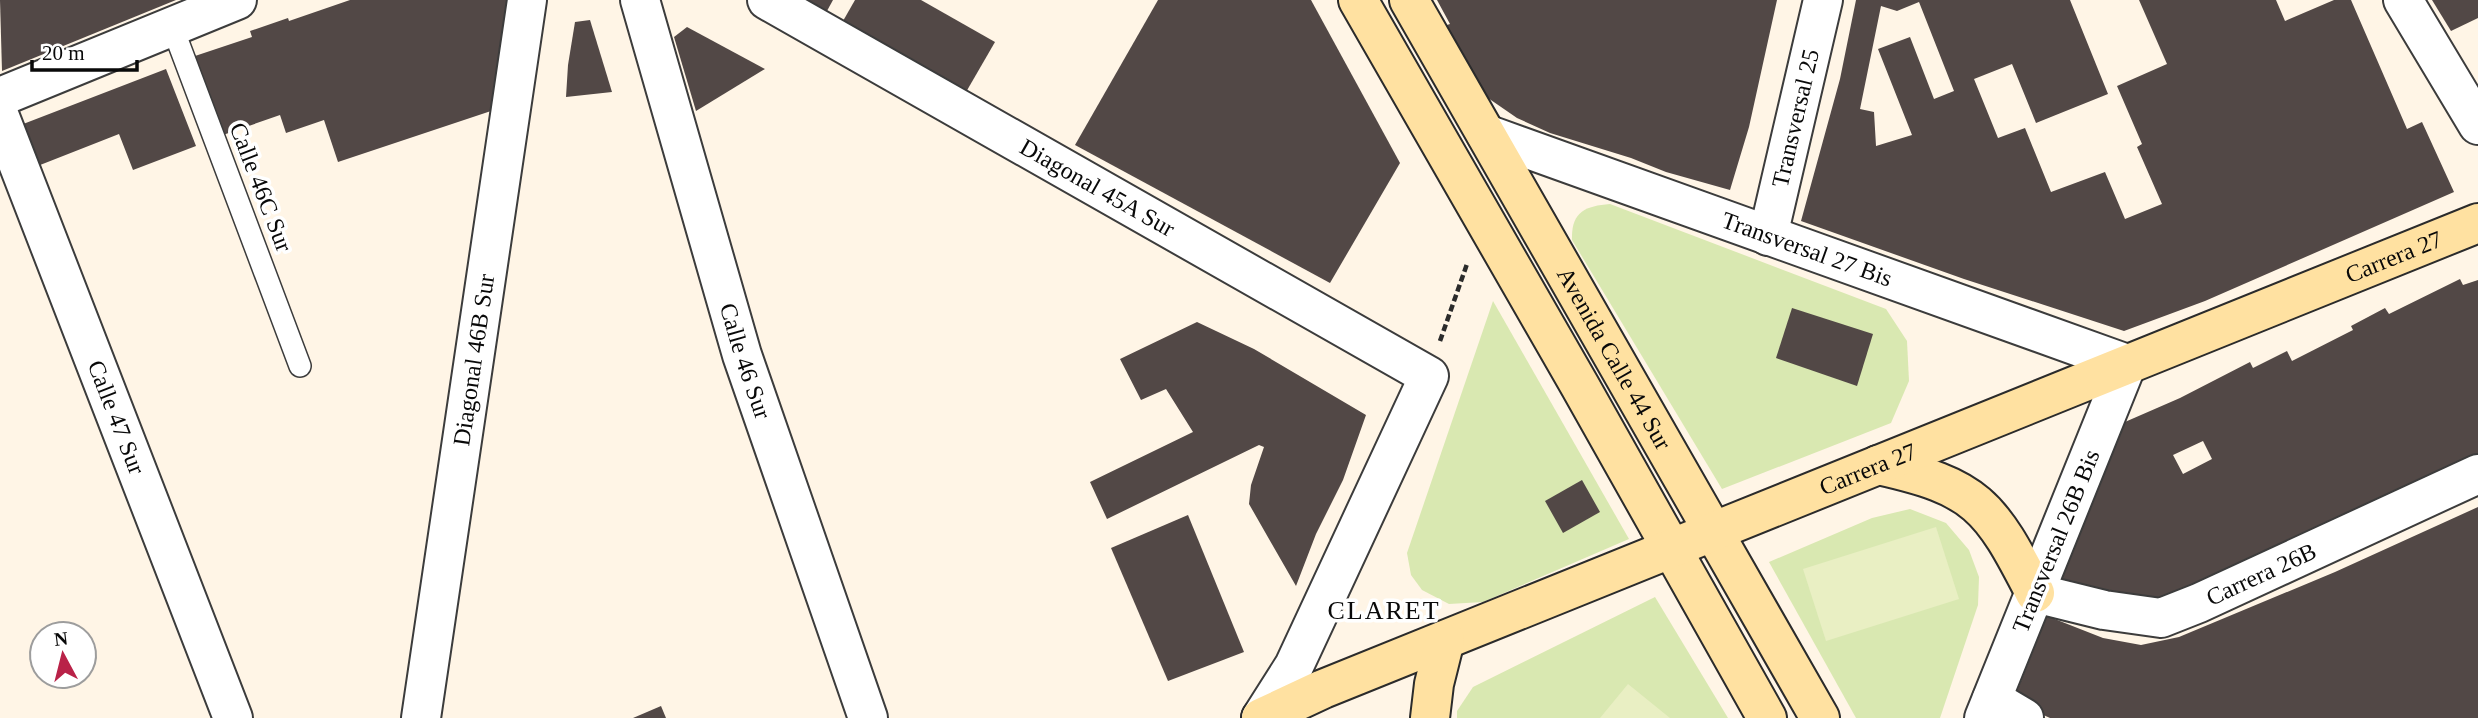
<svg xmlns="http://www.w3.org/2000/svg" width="2478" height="718" font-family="Georgia,serif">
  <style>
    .green { fill: #d9e8b1 }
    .pitch { fill: #e9efc3 }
    .building { fill: #524846; fill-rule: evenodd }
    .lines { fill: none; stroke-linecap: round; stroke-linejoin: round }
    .lane-casing { stroke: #3c3c3c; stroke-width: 24 }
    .street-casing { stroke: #3c3c3c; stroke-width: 42 }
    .secondary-casing { stroke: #2b2b2b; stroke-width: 42 }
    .path { stroke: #2b2b2b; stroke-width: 4.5; stroke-dasharray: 7 3.5; stroke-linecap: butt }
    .lane { stroke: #fff; stroke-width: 21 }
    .street { stroke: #fff; stroke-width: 38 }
    .secondary { stroke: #ffe1a1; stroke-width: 38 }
    .labels { text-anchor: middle; stroke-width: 7; stroke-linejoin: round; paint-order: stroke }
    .street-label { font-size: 24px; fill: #090909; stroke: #fff }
    .neighbourhood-label { font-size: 26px; letter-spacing: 2px; fill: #090909; stroke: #fff }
  </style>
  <rect width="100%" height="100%" fill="#fff5e6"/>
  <g class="green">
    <path d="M1610,204L1886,309L1907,341L1909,381L1891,423L1722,489L1572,240C1571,212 1585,206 1610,204Z"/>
    <path d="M1493,301L1629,539L1483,602L1449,604L1422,590L1411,575L1407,553Z"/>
    <path d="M1910,509L1946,523L1969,550L1979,577L1978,605L1940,718H1856L1769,562L1872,518Z"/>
    <path d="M1655,597L1728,718H1457V711L1473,687Z"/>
  </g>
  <g class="pitch">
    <path d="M1936,527L1959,599L1826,641L1803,569Z"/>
    <path d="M1628,684L1670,718H1600Z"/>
  </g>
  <g class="building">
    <path d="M0,0H176L2,71Z"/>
    <path d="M350,0H515L497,109L338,162L324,120L286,133L280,115L220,136L192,57L252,37L250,31L288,18L289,21Z"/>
    <path d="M786,0H833L822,20Z"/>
    <path d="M855,0H921L995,42L962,99L839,28Z"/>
    <path d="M1158,0H1311L1400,163L1330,283L1075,145Z"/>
    <path d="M1437,0H1777L1749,127L1730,190L1666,172L1631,158L1550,133L1517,118L1488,98L1463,66L1441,27L1450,24Z"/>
    <path d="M1856,0H2070L2108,94L2036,123L2012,64L1974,79L1998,138L2025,128L2051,192L2105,172L2125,219L2162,204L2137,147L2142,144L2117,86L2167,64L2139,0H2276L2285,21L2334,0H2351L2407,129L2422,122L2454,192L2205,301L2124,331L1964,279L1801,221L1840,79ZM1919,2L1954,91L1934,99L1910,37L1878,49L1912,135L1876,146L1874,112L1860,109L1881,6L1897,11Z"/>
    <path d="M2432,0H2478V18L2451,31Z"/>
    <path d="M590,20L612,92L566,97L568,65L575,22Z"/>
    <path d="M687,27L765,69L696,111L674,37Z"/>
    <path d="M166,69L196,146L133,170L119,134L35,167L18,126Z"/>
    <path d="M2460,279L2463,285L2478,280V469L2158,606L2060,583L2118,425L2180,398L2250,362L2253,368L2287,351L2292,361L2353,330L2351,326L2385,308L2389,314ZM2203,441L2212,459L2183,474L2173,455Z"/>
    <path d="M1792,308L1873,334L1857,386L1776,358Z"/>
    <path d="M1197,322L1254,349L1366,415L1343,480L1316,534L1296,586L1249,504L1251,485L1264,447L1259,445L1107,519L1090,482L1193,432L1166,389L1141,400L1120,359Z"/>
    <path d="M1582,480L1600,512L1563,533L1545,501Z"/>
    <path d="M2478,507V718H2050L2013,701L2047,616L2103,638L2141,645L2179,637L2335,572Z"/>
    <path d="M1188,515L1244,652L1168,681L1111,548Z"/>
    <path d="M661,706L666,718H633Z"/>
  </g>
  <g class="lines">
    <g class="lane-casing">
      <path id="lane" d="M172,26L300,366"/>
    </g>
    <g class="street-casing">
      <g id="street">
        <path id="s1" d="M640,0L742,355L868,718"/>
        <path id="s2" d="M767,0L1429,376L1294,666L1261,718"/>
        <path d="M2403,0L2478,125"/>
        <path d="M0,97L237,0"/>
        <path id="s3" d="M0,117L233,718"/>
        <path id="s4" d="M1486,134L2127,364L1984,718"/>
        <path id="s5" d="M1768,236L1823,0"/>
        <path id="s6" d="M2035,593L2104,610L2161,618L2199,603L2478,474"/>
        <path d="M1992,699L2024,718"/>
        <path id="s7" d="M421,718L527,0"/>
      </g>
    </g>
    <g class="secondary-casing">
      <g id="secondary">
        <path d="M1358,0L1580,386L1767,718"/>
        <path id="s8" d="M1409,0L1820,718"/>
        <path d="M1878,465C1977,487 1990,505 2035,593"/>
        <path id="s9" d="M1261,718L1323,689L2478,223"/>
        <path d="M1430,718L1434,684L1445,640"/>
      </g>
    </g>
    <path class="path" d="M1440,341L1467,264"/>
    <use href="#lane" class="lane"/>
    <use href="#street" class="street"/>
    <use href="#secondary" class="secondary"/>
  </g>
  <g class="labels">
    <g class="street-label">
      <text dy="8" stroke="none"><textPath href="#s5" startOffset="121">Transversal 25</textPath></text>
      <text transform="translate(261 187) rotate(69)" y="8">Calle 46C Sur</text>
      <text dy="8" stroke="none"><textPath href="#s2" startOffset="380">Diagonal 45A Sur</textPath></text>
      <text dy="8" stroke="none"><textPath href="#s4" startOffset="341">Transversal 27 Bis</textPath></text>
      <text dy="8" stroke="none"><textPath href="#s9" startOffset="1223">Carrera 27</textPath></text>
      <text dy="8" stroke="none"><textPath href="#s7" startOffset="362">Diagonal 46B Sur</textPath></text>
      <text dy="8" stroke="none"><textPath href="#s8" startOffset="413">Avenida Calle 44 Sur</textPath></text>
      <text dy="8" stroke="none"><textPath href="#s1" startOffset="376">Calle 46 Sur</textPath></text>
      <text dy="8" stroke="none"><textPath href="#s3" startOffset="322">Calle 47 Sur</textPath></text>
      <text dy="8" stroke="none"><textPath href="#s9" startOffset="656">Carrera 27</textPath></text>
      <text transform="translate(2056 541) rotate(-68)" y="8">Transversal 26B Bis</text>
      <text dy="8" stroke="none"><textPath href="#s6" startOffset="238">Carrera 26B</textPath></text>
    </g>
    <g class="neighbourhood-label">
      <text x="1384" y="619">CLARET</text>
    </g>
  </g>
  <g transform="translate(63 655) rotate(353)"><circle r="33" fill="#ffffff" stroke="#9d9d9d" stroke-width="2"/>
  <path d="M0-5L12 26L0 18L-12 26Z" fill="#b92248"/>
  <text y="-10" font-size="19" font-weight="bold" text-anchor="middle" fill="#090909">N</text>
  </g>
  <path d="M32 60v10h105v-10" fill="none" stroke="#090909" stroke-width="3.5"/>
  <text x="42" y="60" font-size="21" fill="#090909" stroke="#ffffff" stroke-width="5" paint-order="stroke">20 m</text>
</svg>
